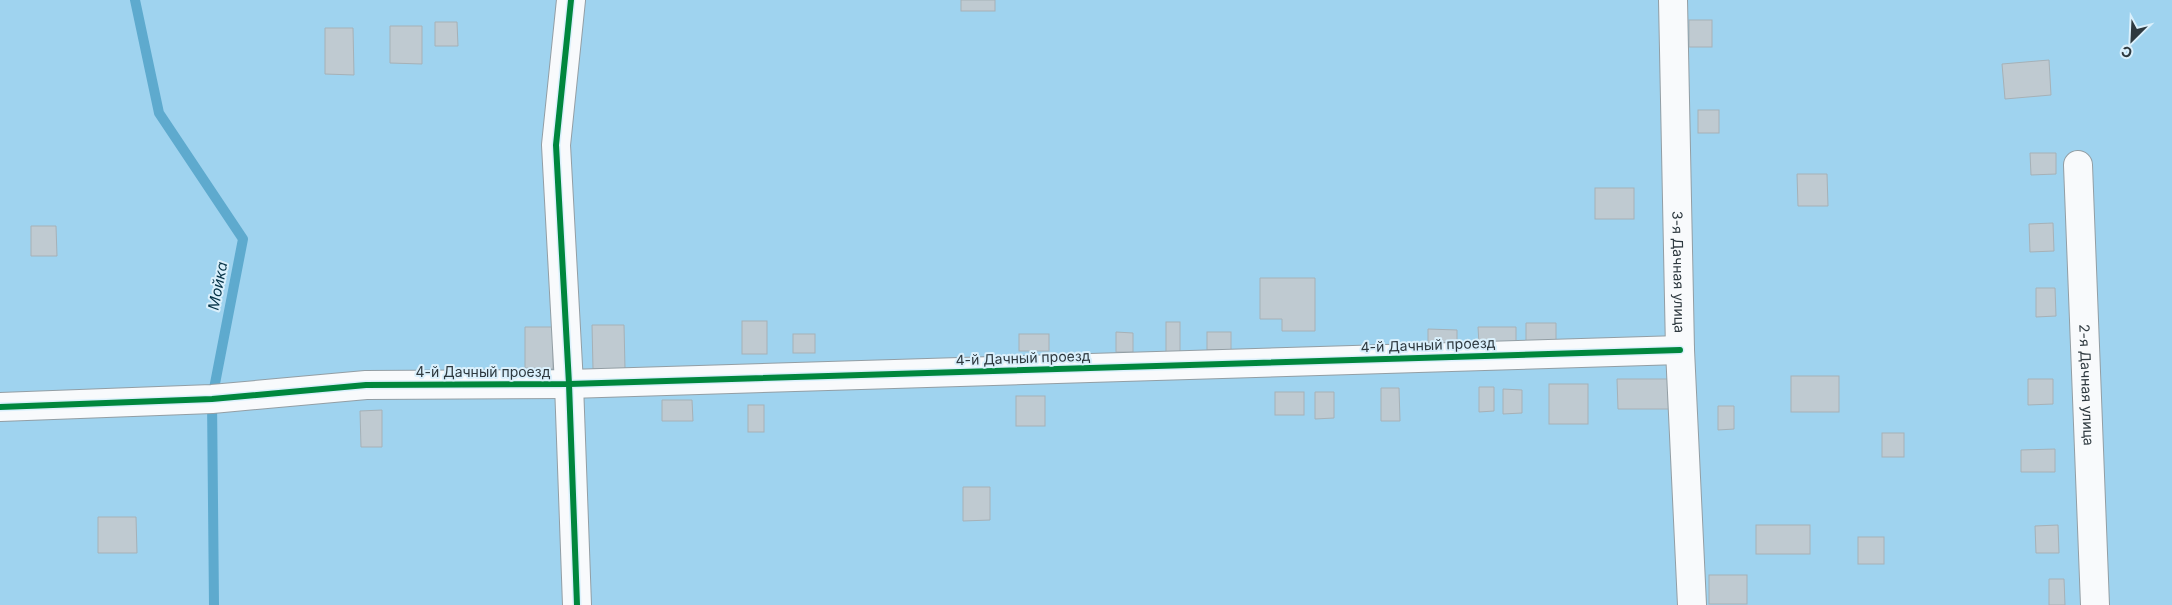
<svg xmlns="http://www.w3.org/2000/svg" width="2172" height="605" font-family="Inter,sans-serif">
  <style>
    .garden { fill: #9fd3ef }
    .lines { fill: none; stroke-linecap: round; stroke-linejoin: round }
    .stream { stroke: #5eaace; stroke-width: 10 }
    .building { fill: #bfcad1; stroke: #a6b1b7 }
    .minor-casing { stroke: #939ea4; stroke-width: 30 }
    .minor { stroke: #f8fafc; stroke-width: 28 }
    .cycleway-casing { stroke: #daf0fc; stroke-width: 9 }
    .cycleway { stroke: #00873e; stroke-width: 6 }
    .labels { text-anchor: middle; stroke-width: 4; stroke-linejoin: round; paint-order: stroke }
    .street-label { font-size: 14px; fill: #2e393f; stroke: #daf0fc }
    .water-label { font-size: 15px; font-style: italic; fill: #053246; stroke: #daf0fc }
  </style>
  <rect width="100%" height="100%" fill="#d3e1e9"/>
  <rect class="garden" x="0" y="0" width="2172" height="605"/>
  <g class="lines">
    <path class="stream" d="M135,0L159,113L243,239L212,399L214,605"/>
  </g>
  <g class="building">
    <rect x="961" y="0" width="34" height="11"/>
    <rect x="1689" y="20" width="23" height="27"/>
    <path d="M435,22H457L458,46H435Z"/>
    <path d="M390,26H422V64L390,63Z"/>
    <path d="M325,28H353L354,75L325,74Z"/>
    <path d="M2049,60L2051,95L2005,99L2002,64Z"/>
    <rect x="1698" y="110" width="21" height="23"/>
    <path d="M2030,153H2056V174L2031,175Z"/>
    <path d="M1797,174H1827L1828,206H1798Z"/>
    <rect x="1595" y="188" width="39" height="31"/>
    <path d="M2053,223L2054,251L2030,252L2029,224Z"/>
    <path d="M31,226H56L57,256H31Z"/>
    <path d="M1260,278H1315V331H1282V319H1260Z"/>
    <path d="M2036,288H2055L2056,316L2036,317Z"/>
    <rect x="742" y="321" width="25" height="33"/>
    <rect x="1166" y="322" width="14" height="31"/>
    <path d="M1526,323H1556V344L1526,343Z"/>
    <path d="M592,325H624L625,369H593Z"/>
    <path d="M525,327H553V369L525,368Z"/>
    <path d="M1478,327H1516V345L1479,344Z"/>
    <path d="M1428,329L1457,330V346H1428Z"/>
    <path d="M1116,332L1133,333V352H1116Z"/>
    <rect x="1207" y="332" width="24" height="18"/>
    <rect x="793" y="334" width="22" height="19"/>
    <rect x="1019" y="334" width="30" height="17"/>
    <rect x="1791" y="376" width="48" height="36"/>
    <path d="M1617,379H1671V409H1618Z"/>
    <path d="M2028,379H2053V404L2028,405Z"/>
    <rect x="1549" y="384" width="39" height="40"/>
    <path d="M1479,387H1494V411L1479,412Z"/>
    <path d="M1381,388H1399L1400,421H1381Z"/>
    <path d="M1503,389L1522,390V413L1503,414Z"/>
    <rect x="1275" y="392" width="29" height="23"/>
    <path d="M1315,392H1334V418L1315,419Z"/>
    <rect x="1016" y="396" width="29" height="30"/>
    <path d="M662,400H692L693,421H662Z"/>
    <rect x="748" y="405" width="16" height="27"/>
    <path d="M1718,406H1734V429L1718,430Z"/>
    <path d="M382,410V447H361L360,411Z"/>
    <rect x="1882" y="433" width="22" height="24"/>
    <path d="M2055,449V472H2021V450Z"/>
    <path d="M963,487H990V520L963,521Z"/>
    <path d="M98,517H136L137,553H98Z"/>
    <rect x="1756" y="525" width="54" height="29"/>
    <path d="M2058,525L2059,553H2036L2035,526Z"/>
    <rect x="1858" y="537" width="26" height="27"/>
    <rect x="1709" y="575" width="38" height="29"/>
    <path d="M2049,579H2064L2065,605H2049Z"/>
  </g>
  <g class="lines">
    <g class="minor-casing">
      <g id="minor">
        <path d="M571,0L556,145L569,384L577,605"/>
        <path id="s1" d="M1673,0L1680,350L1692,605"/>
        <path id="s2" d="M2078,165L2095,605"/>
        <path d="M0,407L212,399L366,385L569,384L1680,350"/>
      </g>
    </g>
    <use href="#minor" class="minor"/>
    <g class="cycleway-casing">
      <g id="cycleway">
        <path d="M571,0L556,145L569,384L577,605"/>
        <path d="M0,407L212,399L366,385L569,384L1680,350"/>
      </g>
    </g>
    <use href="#cycleway" class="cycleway"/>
  </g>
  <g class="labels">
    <g class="street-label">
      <text dy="5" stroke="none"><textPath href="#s1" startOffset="272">3-я Дачная улица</textPath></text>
      <text transform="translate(1428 345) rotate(-2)" y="5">4-й Дачный проезд</text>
      <text transform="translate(1023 358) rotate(-2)" y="5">4-й Дачный проезд</text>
      <text x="483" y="377">4-й Дачный проезд</text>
      <text dy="5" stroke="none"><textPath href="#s2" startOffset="220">2-я Дачная улица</textPath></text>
    </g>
    <g class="water-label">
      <text transform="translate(218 286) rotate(-79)" y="5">Мойка</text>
    </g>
  </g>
  <g transform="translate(2132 40) rotate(204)" stroke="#daf0fc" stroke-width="4" paint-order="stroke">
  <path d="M0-4L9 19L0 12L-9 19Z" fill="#2e393f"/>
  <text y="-8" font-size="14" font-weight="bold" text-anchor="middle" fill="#2e393f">С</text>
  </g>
</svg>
